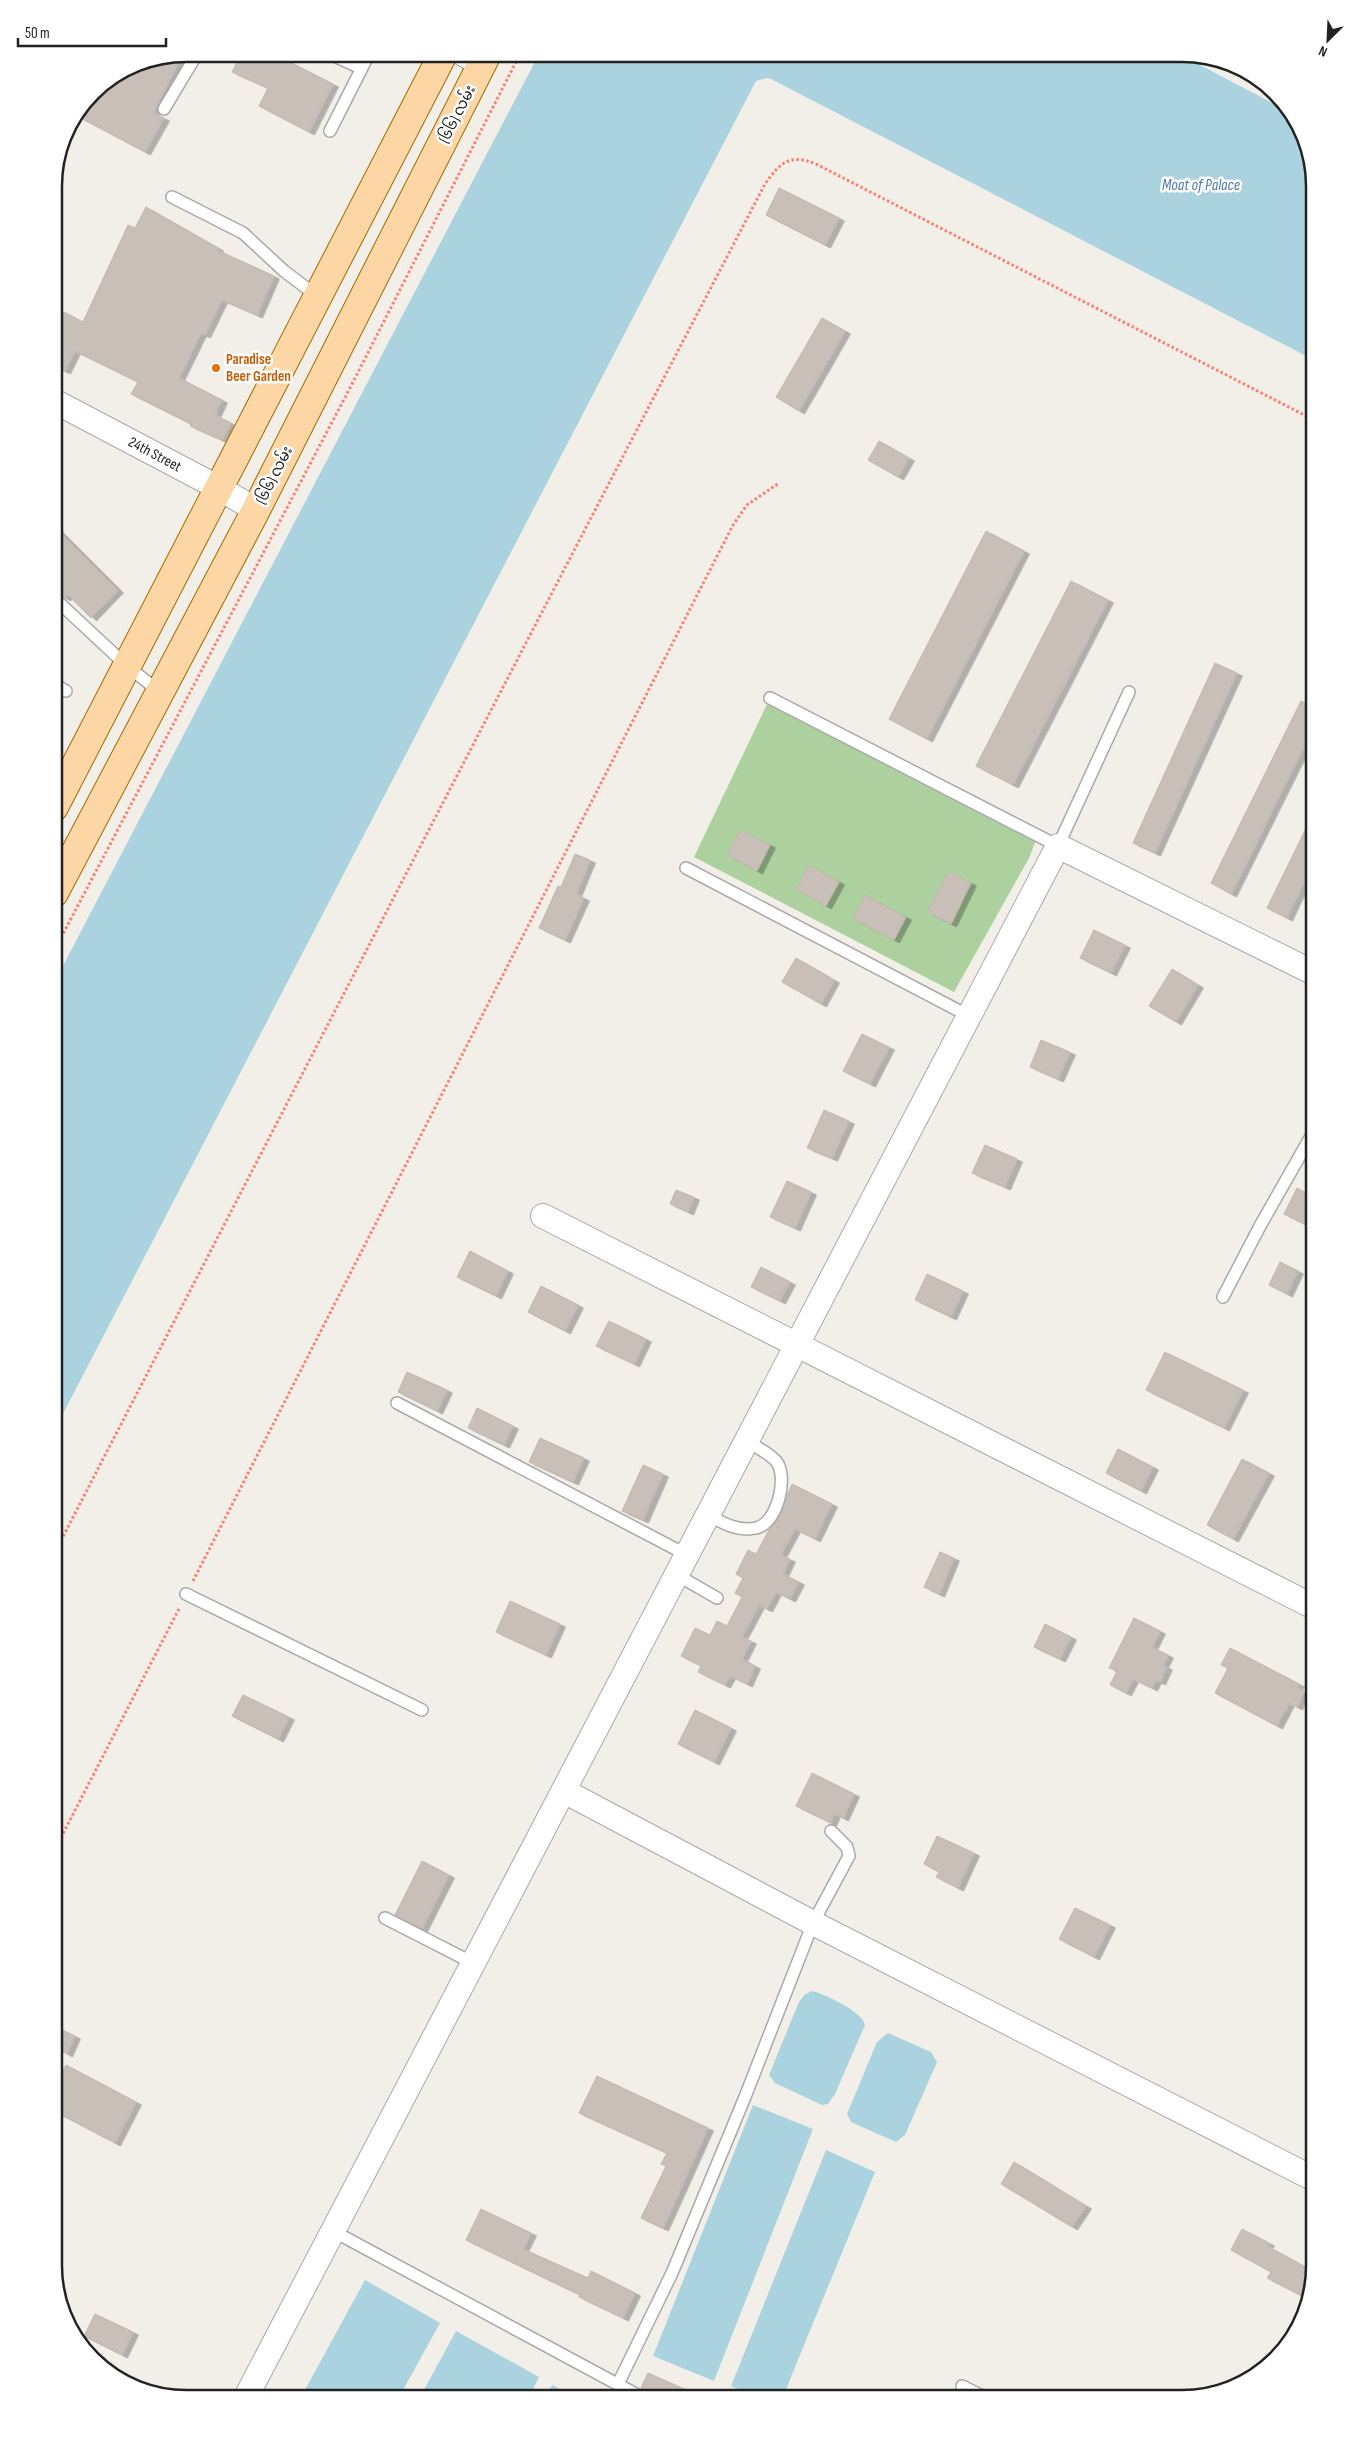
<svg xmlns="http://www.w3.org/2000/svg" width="1368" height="2453" font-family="'Sofia Sans Condensed','Noto Sans Myanmar',sans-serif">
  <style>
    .forest { fill: #add19e }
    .water { fill: #aad3df }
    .building { fill: #c7bfb8; stroke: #c4b6ab; filter: url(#shadow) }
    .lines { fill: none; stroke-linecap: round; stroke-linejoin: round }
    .lane-casing { stroke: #a9a9a9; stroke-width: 14 }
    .street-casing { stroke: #a9a9a9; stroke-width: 26 }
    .primary-casing { stroke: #a06b00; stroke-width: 30 }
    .path { stroke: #fa8072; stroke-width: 3; stroke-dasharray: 2.5 2.5; stroke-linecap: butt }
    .lane { stroke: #fff; stroke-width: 11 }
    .street { stroke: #fff; stroke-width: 24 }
    .primary { stroke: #fcd6a4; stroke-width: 28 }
    .food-dot { fill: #e8710a; stroke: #fff; stroke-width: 2 }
    .labels { text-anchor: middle; stroke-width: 5; stroke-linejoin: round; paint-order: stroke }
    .street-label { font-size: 15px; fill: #222; stroke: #fff }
    .food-label { font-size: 15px; font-weight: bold; fill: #c56008; stroke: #fff; text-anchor: start }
    .water-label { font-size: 16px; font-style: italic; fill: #4a7aab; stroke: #fff }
    .rim { fill: none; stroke: #222; stroke-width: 2.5 }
  </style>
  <defs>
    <filter id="shadow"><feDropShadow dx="5.5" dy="3" stdDeviation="0" flood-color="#0004"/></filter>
  </defs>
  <rect width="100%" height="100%" fill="#f2efe9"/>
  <path class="forest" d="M770,698L1038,835L1029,858L954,992L694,857Z"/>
  <g class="water">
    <path d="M539,54H1179L1282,108L1304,136L1314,187V360L771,79L767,78L756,81L54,1431V983Z"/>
    <path d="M812,1991C825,1994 863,2012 865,2025L835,2094L828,2104L822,2105L775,2083L769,2075L799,2002L804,1995Z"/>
    <path d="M888,2033L931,2052L937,2062L905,2135L896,2142L851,2122L847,2114L877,2042Z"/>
    <path d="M753,2105L813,2129L714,2381L653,2356Z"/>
    <path d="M826,2150L875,2172L782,2399H760L731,2386Z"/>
    <path d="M365,2280L440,2323L398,2399H300Z"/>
    <path d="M456,2331L539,2377L528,2399H419Z"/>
    <path d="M552,2385L579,2399H545Z"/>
  </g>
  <g class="building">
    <path d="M241,54H274L333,84L309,132L259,106L268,88L232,72Z"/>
    <path d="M182,55L153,113L164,118L145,152L77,116L93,93L136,64Z"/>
    <path d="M779,188L839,218L825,245L766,215Z"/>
    <path d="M146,207L218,248L217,250L274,276L257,315L222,300L205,335L201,333L179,378L222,400L215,415L231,423L222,440L190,426L191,424L131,394L138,382L75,351L65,371L54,366V332L64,312L83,322L128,225L135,228Z"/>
    <path d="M822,318L845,331L799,411L776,397Z"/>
    <path d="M879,441L909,458L898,477L868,460Z"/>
    <path d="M54,526L118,590L91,618L68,595L65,598L54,591Z"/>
    <path d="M986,531L1024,551L927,739L889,719Z"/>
    <path d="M1071,581L1108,600L1013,785L976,766Z"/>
    <path d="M1215,663L1237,673L1155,853L1133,843Z"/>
    <path d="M1301,701L1314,708V727L1231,894L1211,883Z"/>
    <path d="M1314,812V861L1287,918L1267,908Z"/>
    <path d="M740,830L770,845L757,871L727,855Z"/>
    <path d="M575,854L590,860L576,894L584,898L565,940L539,928L558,886L561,887Z"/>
    <path d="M809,865L839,882L826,906L796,889Z"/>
    <path d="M948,872L971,883L951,924L927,912Z"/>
    <path d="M865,895L906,917L894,940L853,919Z"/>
    <path d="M1094,930L1125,945L1111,973L1080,958Z"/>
    <path d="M796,958L834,980L821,1004L782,982Z"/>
    <path d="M1172,969L1198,985L1176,1022L1149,1006Z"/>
    <path d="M862,1034L889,1047L870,1084L843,1071Z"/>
    <path d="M1041,1040L1070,1052L1058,1079L1030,1067Z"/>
    <path d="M824,1110L849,1121L832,1158L807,1148Z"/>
    <path d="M985,1145L1017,1159L1005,1187L972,1173Z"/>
    <path d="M787,1181L811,1192L795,1228L770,1217Z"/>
    <path d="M1297,1188L1314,1197V1229L1284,1214Z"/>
    <path d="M676,1190L694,1197L688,1212L670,1204Z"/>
    <path d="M470,1251L508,1271L496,1296L457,1277Z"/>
    <path d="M1280,1262L1298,1271L1287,1294L1269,1285Z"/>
    <path d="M761,1267L790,1282L780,1301L751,1287Z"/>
    <path d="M927,1274L963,1291L951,1317L915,1300Z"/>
    <path d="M541,1286L578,1305L565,1331L528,1312Z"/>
    <path d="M609,1321L646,1339L634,1364L596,1346Z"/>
    <path d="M1165,1352L1243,1390L1224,1428L1146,1390Z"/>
    <path d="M407,1372L447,1390L437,1411L398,1392Z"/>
    <path d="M477,1408L513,1426L504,1445L468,1428Z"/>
    <path d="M540,1438L584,1458L573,1482L529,1462Z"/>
    <path d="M1118,1449L1153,1467L1141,1491L1106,1473Z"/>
    <path d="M1242,1459L1269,1473L1233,1539L1207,1525Z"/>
    <path d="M643,1465L663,1474L643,1520L622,1511Z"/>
    <path d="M792,1484L832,1504L815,1539L795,1529L781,1555L790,1559L783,1574L799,1582L790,1599L776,1592L767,1609L759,1605L742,1637L751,1641L742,1659L755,1666L747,1684L730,1676L725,1685L698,1672L701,1666L681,1656L695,1628L710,1635L717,1621L727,1626L742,1597L735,1593L743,1578L736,1574L748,1550L756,1554L769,1530L776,1522Z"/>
    <path d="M940,1552L954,1558L939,1594L924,1587Z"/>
    <path d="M510,1601L560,1624L546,1655L496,1632Z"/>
    <path d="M1134,1618L1160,1631L1152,1647L1168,1655L1163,1665L1167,1667L1160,1682L1156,1680L1152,1688L1133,1679L1126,1693L1110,1685L1117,1671L1109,1668Z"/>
    <path d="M1045,1624L1071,1637L1060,1659L1034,1647Z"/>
    <path d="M1230,1648L1299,1684L1297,1688L1304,1692L1297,1707L1289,1703L1277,1726L1215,1693L1228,1668L1221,1665Z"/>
    <path d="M243,1695L289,1717L278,1739L232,1716Z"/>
    <path d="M695,1710L731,1728L714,1762L678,1744Z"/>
    <path d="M812,1773L854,1794L843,1818L835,1814L831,1823L796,1806Z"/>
    <path d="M937,1836L974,1853L958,1888L936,1877L939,1872L924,1864Z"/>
    <path d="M422,1861L449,1875L422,1929L395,1915Z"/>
    <path d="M1075,1908L1110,1925L1094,1957L1059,1939Z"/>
    <path d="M54,2026L75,2036L67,2054L54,2047Z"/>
    <path d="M66,2065L136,2102L115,2143L54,2111V2089Z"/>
    <path d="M597,2076L708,2128L663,2228L641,2218L666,2166L661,2164L667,2153L579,2113Z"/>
    <path d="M1014,2162L1086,2206L1072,2227L1001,2184Z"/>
    <path d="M481,2209L531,2233L523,2249L588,2278L591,2271L635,2293L623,2318L579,2297L580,2295L466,2240Z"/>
    <path d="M1242,2229L1269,2243L1267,2246L1313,2271L1302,2296L1267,2278L1271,2272L1231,2250Z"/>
    <path d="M95,2314L133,2332L122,2355L84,2336Z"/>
    <path d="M648,2373L707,2399H657L641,2388Z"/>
  </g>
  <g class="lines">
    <g class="lane-casing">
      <g id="lane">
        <path d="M330,54L361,68"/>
        <path d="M164,109L197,54"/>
        <path d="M330,131L369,54"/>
        <path d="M172,197L243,233L284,271L317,296"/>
        <path d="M54,598L127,666L160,692"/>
        <path d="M54,684L66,691"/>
        <path d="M770,698L1058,846L1129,692"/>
        <path d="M686,868L969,1016"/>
        <path d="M1223,1297L1260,1226L1314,1131"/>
        <path d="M397,1403L687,1555"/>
        <path d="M708,1515C723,1523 738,1532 756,1528C777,1524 789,1477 776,1461C769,1453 756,1447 747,1441"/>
        <path d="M677,1575L717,1598"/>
        <path d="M186,1594L422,1710"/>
        <path d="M385,1918L473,1963"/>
        <path d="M333,2231L645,2399"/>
        <path d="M618,2384L672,2273L745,2097L813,1923L849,1856L847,1847L831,1831"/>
        <path d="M962,2386L988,2399"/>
      </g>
    </g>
    <g class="street-casing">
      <g id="street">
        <path d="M463,54L482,64"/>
        <path d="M54,401L219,488L256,510"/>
        <path d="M543,1216C800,1348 1058,1476 1314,1607"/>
        <path d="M564,1791L813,1923L1314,2179"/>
        <path d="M245,2399L1058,846L1314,973"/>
      </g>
    </g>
    <g class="primary-casing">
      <g id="primary">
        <path d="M54,807L443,54"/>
        <path d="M54,893L256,510L487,54"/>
      </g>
    </g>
    <g class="path">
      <path d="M1251,77L1264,84"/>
      <path d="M54,951L350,388L520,54"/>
      <path d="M54,1554C290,1097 527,640 765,184C780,163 789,153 816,164L1314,420"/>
      <path d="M193,1581L733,525L747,505L779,483"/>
      <path d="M54,1851L180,1607"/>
    </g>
    <use href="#lane" class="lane"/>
    <use href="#street" class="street"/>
    <use href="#primary" class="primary"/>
  </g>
  <circle class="food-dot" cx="216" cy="368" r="5"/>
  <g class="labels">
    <g class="street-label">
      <text transform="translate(457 114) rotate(-63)" y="5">(၆၆) လမ်း</text>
      <text transform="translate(155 454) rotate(28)" y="5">24th Street</text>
      <text transform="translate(274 475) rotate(-63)" y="5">(၆၆) လမ်း</text>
    </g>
    <g class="food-label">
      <text x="226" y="364">Paradise<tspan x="226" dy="17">Beer Garden</tspan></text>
    </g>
    <g class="water-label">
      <text x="1201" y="190">Moat of Palace</text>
    </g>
  </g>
  <path d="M0 0H1368V2453H0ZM186 62H1182A124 124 0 0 1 1306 186V2266A124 124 0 0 1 1182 2390H186A124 124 0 0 1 62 2266V186A124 124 0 0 1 186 62Z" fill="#fff" fill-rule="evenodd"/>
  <path class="rim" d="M186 62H1182A124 124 0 0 1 1306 186V2266A124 124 0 0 1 1182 2390H186A124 124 0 0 1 62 2266V186A124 124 0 0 1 186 62Z"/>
  <g transform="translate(1328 40) rotate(204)" stroke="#ffffff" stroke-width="4" paint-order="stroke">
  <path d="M0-4L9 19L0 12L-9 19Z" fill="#222222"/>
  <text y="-8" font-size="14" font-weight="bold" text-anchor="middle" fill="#222222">N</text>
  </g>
  <path d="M18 38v8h148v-8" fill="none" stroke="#222222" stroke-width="2.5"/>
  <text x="25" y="38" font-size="15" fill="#222222" stroke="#ffffff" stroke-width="4" paint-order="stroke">50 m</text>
</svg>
